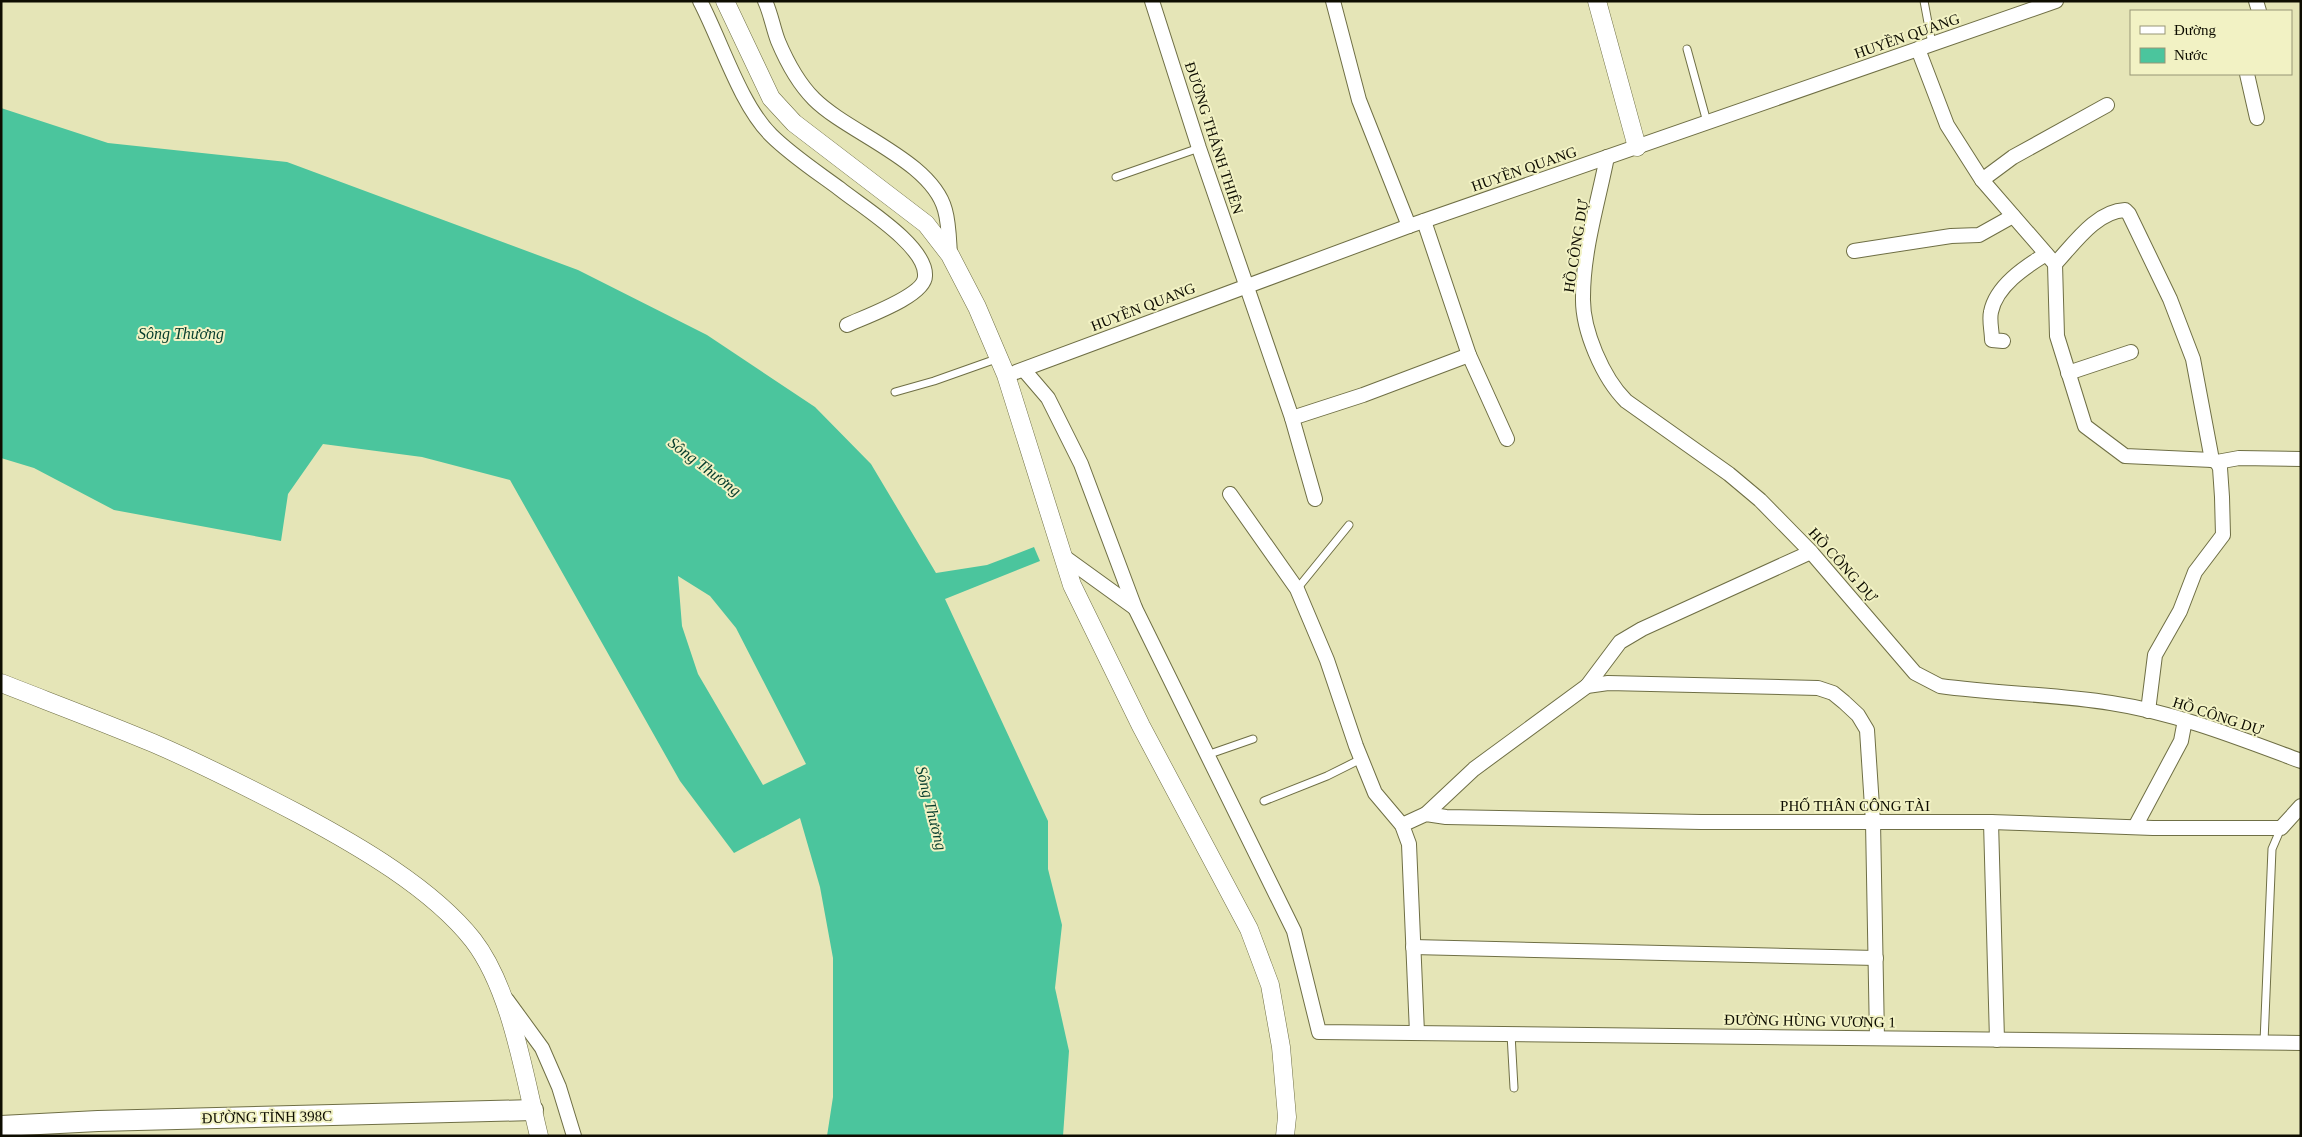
<svg xmlns="http://www.w3.org/2000/svg" width="2302" height="1137" font-family="'Times New Roman',serif">
  <style>
    .water { fill: #4bc59d; fill-rule: evenodd }
    .lines { fill: none; stroke-linecap: round; stroke-linejoin: round }
    .service-casing { stroke: #6f6f45; stroke-width: 9 }
    .minor-casing { stroke: #6f6f45; stroke-width: 16 }
    .tertiary-casing { stroke: #6f6f45; stroke-width: 19 }
    .secondary-casing { stroke: #6f6f45; stroke-width: 22 }
    .service { stroke: #fff; stroke-width: 7 }
    .minor { stroke: #fff; stroke-width: 14 }
    .tertiary { stroke: #fff; stroke-width: 18 }
    .secondary { stroke: #fff; stroke-width: 20 }
    .labels { text-anchor: middle; stroke-width: 4; stroke-linejoin: round; paint-order: stroke }
    .street-label { font-size: 15px; fill: #0e0d01; stroke: #f2f2c4 }
    .water-label { font-size: 16px; font-style: italic; fill: #063d2d; stroke: #f2f2c4 }
  </style>
  <rect width="100%" height="100%" fill="#e5e5b7"/>
  <path class="water" d="M1,108L108,143L287,162L578,270L707,335L815,407L871,464L936,573L987,565L1034,547L1040,561L945,599L1048,821V869L1062,925L1055,988L1069,1051L1063,1136H827L833,1097V958L820,887L800,818L734,853L680,781L510,480L422,457L323,444L288,494L281,541L114,510L34,468L1,458ZM678,576L710,596L736,628L806,764L763,785L698,674L682,626Z"/>
  <g class="lines">
    <g class="service-casing">
      <g id="service">
        <path d="M1924,1L1932,44"/>
        <path d="M1687,49L1707,122"/>
        <path d="M1116,177L1199,148"/>
        <path d="M895,392L934,381L999,358"/>
        <path d="M1297,589L1349,525"/>
        <path d="M1207,755L1253,739"/>
        <path d="M1264,801L1327,776L1361,759"/>
        <path d="M1511,1034L1514,1088"/>
        <path d="M2264,1042L2272,849L2281,828"/>
      </g>
    </g>
    <g class="minor-casing">
      <g id="minor">
        <path d="M700,1C721,41 740,104 771,135C791,155 817,172 840,189C861,206 927,246 925,276C925,296 864,317 847,325"/>
        <path d="M765,1C771,14 773,28 778,41C786,60 799,84 814,99C848,133 932,161 945,210C949,224 949,240 950,255"/>
        <path d="M1152,1L1199,148L1292,418L1315,499"/>
        <path d="M1333,1L1359,100L1409,226"/>
        <path d="M2256,1L2259,11"/>
        <path d="M1918,49L1947,125L1982,180L2055,264L2057,336L2085,426L2125,456L2212,460"/>
        <path d="M2247,74L2257,118"/>
        <path d="M1607,157C1598,203 1583,250 1583,297C1582,330 1603,378 1626,401L1729,474L1760,500L1811,552L1915,673L1940,686C1997,694 2055,694 2111,703C2177,713 2239,738 2301,761"/>
        <path d="M1982,180L2013,157L2107,105"/>
        <path d="M1424,221L1469,355L1507,439"/>
        <path d="M1854,251L1951,236L1979,235L2013,216"/>
        <path d="M2055,264C2073,245 2096,211 2125,210L2129,214L2170,299L2193,359L2212,460L2217,462L2239,458L2301,459"/>
        <path d="M2003,341L1992,340C1992,331 1989,320 1991,312C1996,286 2025,267 2046,254"/>
        <path d="M1024,370L1048,398L1081,464L1135,608L1294,931L1319,1032L2301,1043"/>
        <path d="M1016,372L1409,226L2056,1"/>
        <path d="M2068,373L2131,352"/>
        <path d="M1292,418L1363,395L1469,355"/>
        <path d="M1230,494L1297,589L1327,660L1356,746L1375,793L1402,825L1409,844L1417,1033"/>
        <path d="M1063,556L1135,608"/>
        <path d="M1587,686L1620,642L1642,629L1811,552"/>
        <path d="M2148,711L2155,655L2180,611L2195,572L2223,535L2222,497L2220,468L2217,462"/>
        <path d="M1426,814L1474,769L1587,686L1608,683L1818,688L1833,693L1844,702L1858,715L1867,730L1873,822L1877,1038"/>
        <path d="M1991,822L1997,1040"/>
        <path d="M1402,825L1426,814L1446,817L1701,822H1991L2153,828H2281L2301,806"/>
        <path d="M2135,827L2181,741L2185,720"/>
        <path d="M1413,947L1876,958"/>
        <path d="M507,1000L542,1048L559,1087L574,1136"/>
      </g>
    </g>
    <g class="tertiary-casing">
      <g id="tertiary">
        <path d="M725,1L771,98L794,123L926,224L950,255L977,307L1006,375L1072,585L1141,726L1249,929L1270,985L1281,1047L1287,1117L1285,1136"/>
        <path d="M1597,1L1637,147"/>
        <path d="M1,683C52,703 103,722 153,743C202,764 251,789 299,814C357,845 432,888 473,940C511,989 524,1075 539,1136"/>
      </g>
    </g>
    <g class="secondary-casing">
      <path id="secondary" d="M1,1126L98,1121L533,1110"/>
    </g>
    <use href="#service" class="service"/>
    <use href="#minor" class="minor"/>
    <use href="#tertiary" class="tertiary"/>
    <use href="#secondary" class="secondary"/>
  </g>
  <g class="labels">
    <g class="street-label">
      <text transform="translate(1907 36) rotate(-19)" y="5">HUYỀN QUANG</text>
      <text transform="translate(1214 138) rotate(72)" y="5">ĐƯỜNG THÁNH THIÊN</text>
      <text transform="translate(1524 169) rotate(-19)" y="5">HUYỀN QUANG</text>
      <text transform="translate(1576 246) rotate(-81)" y="5">HỒ CÔNG DỰ</text>
      <text transform="translate(1143 307) rotate(-21)" y="5">HUYỀN QUANG</text>
      <text transform="translate(1843 565) rotate(48)" y="5">HỒ CÔNG DỰ</text>
      <text transform="translate(2218 716) rotate(18)" y="5">HỒ CÔNG DỰ</text>
      <text x="1855" y="811">PHỐ THÂN CÔNG TÀI</text>
      <text transform="translate(1810 1021) rotate(1)" y="5">ĐƯỜNG HÙNG VƯƠNG 1</text>
      <text transform="translate(267 1117) rotate(-1)" y="5">ĐƯỜNG TỈNH 398C</text>
    </g>
    <g class="water-label">
      <text x="181" y="339">Sông Thương</text>
      <text transform="translate(705 466) rotate(37)" y="6">Sông Thương</text>
      <text transform="translate(932 808) rotate(76)" y="6">Sông Thương</text>
    </g>
  </g>
  <rect width="2302" height="1137" fill="none" stroke="#0e0d01" stroke-width="5"/>
  <rect x="2130" y="10" width="162" height="65" fill="#f2f2c4" stroke="#979676"/>
  <rect x="2140" y="26" width="25" height="8" fill="#ffffff" stroke="#979676"/>
  <text x="2174" y="35" font-size="15" fill="#0e0d01">Đường</text>
  <rect x="2140" y="48" width="25" height="15" fill="#4bc59d" stroke="#979676"/>
  <text x="2174" y="60" font-size="15" fill="#0e0d01">Nước</text>
</svg>
